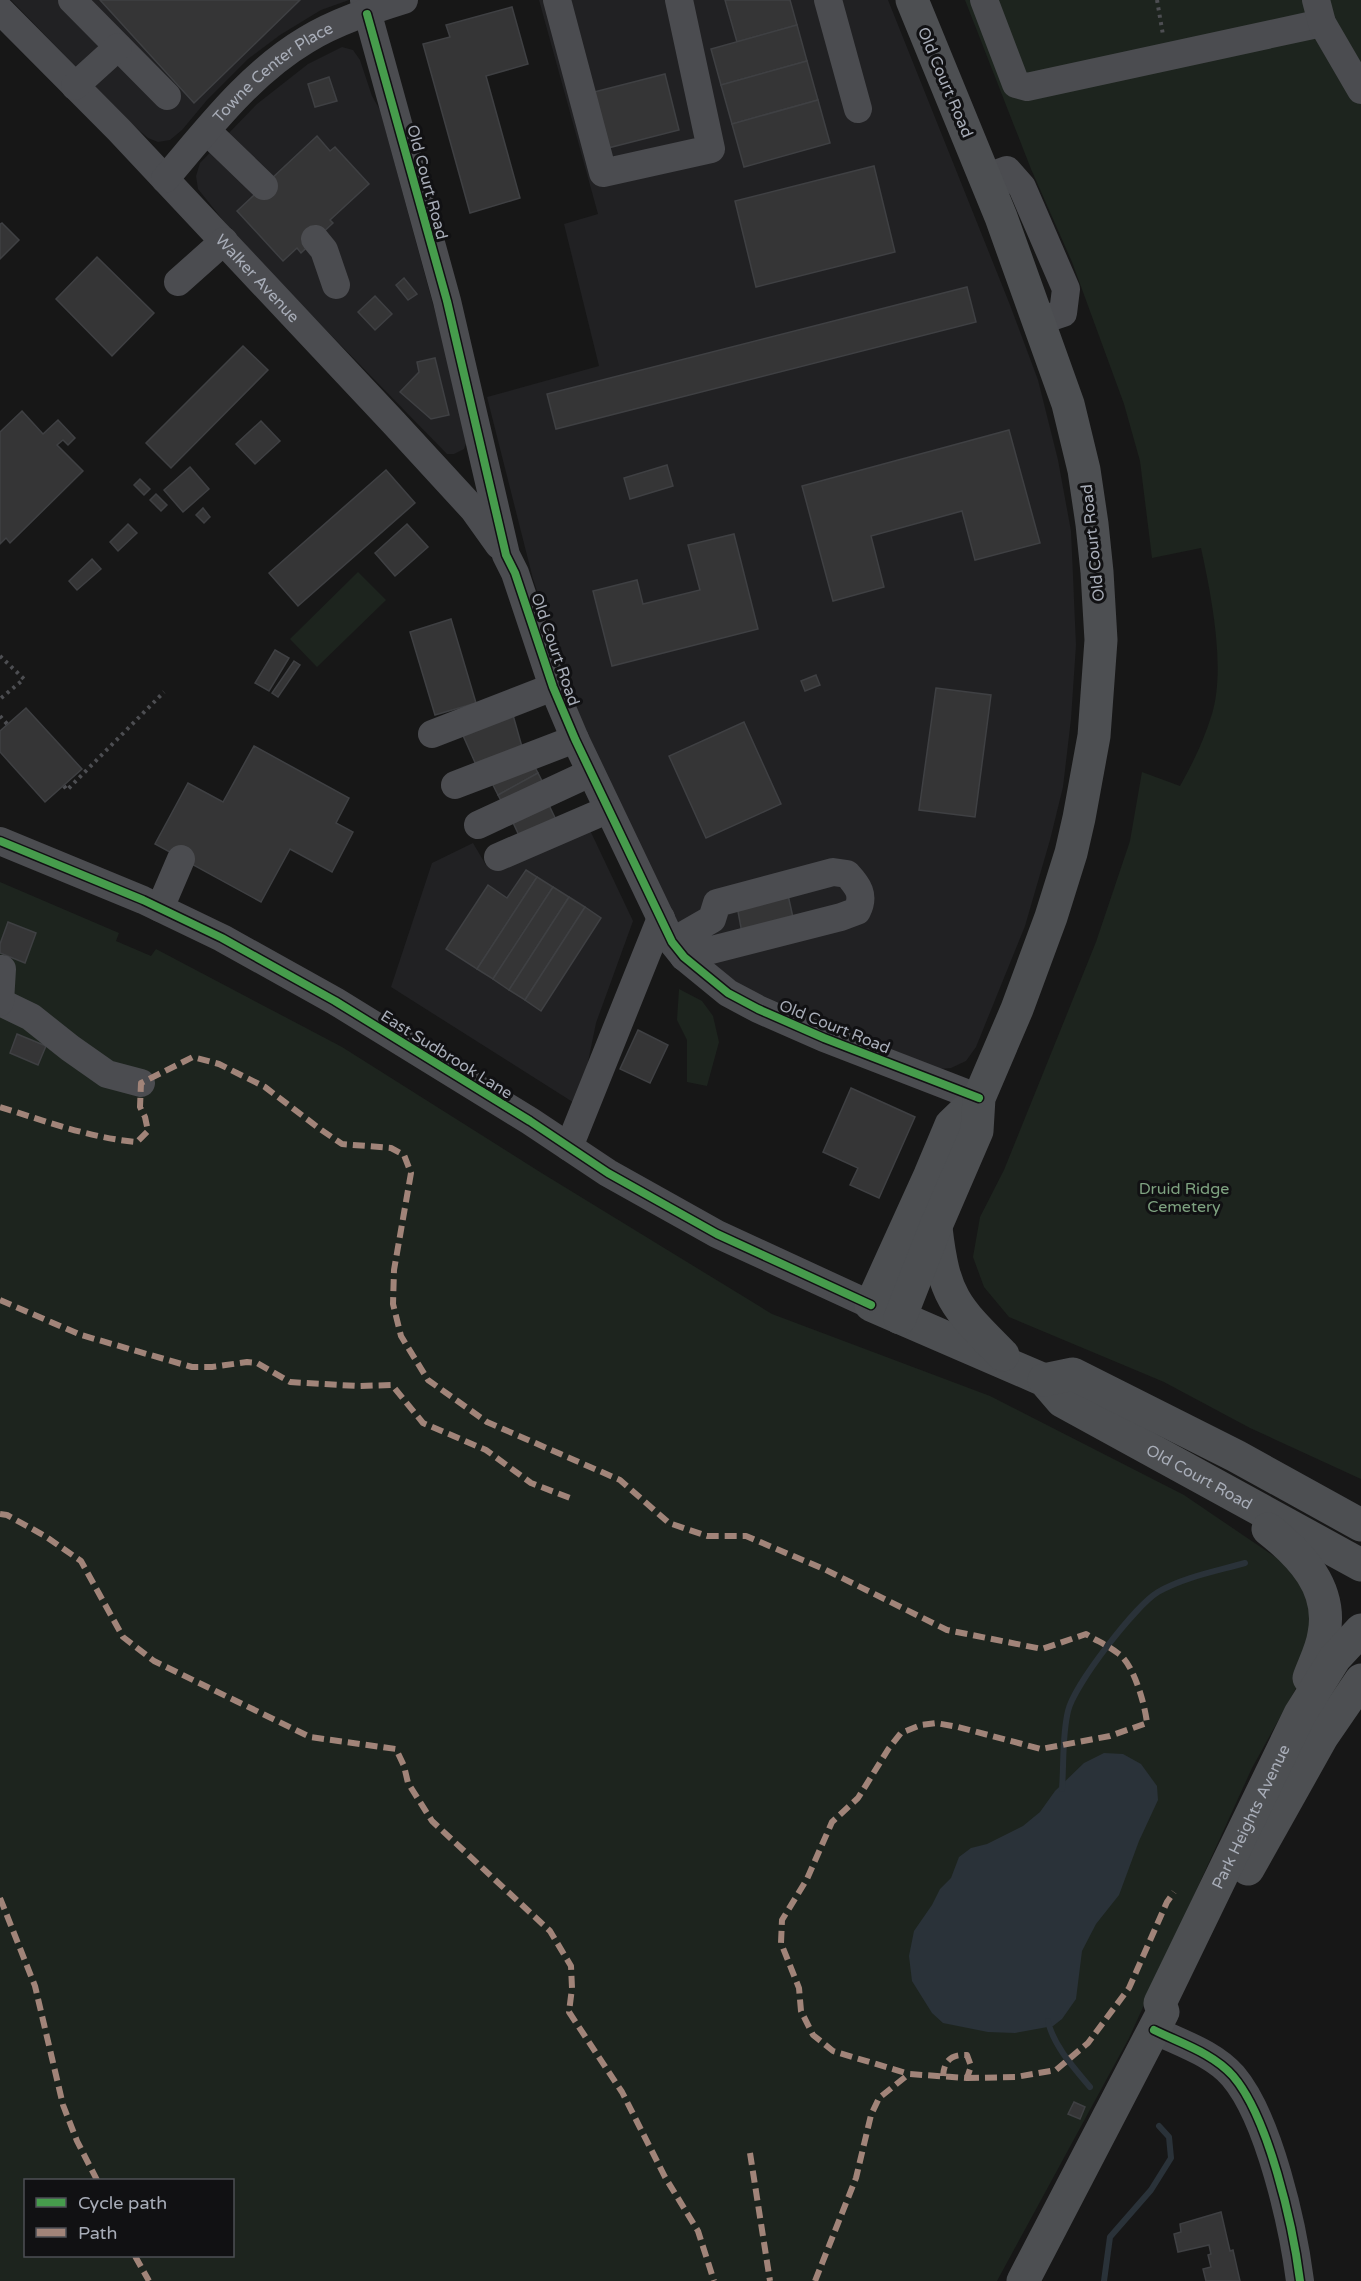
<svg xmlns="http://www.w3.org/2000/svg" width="1361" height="2281" font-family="'Varela Round',sans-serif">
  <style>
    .built { fill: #212123 }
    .green { fill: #1d241e; fill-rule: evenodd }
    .water { fill: #2a3239 }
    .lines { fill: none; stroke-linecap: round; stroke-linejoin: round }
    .stream { stroke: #2a3239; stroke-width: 6 }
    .building { fill: #353536; stroke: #3f4043; stroke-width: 1.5 }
    .path { stroke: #4d4e52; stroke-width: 4; stroke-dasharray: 3 4.5; stroke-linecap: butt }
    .minor { stroke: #4b4c50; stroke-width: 28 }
    .major { stroke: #4d4f52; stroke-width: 33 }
    .quiet { stroke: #a18479; stroke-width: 6; stroke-dasharray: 12 6; stroke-linecap: butt }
    .cycleway-casing { stroke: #111113; stroke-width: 11 }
    .cycleway { stroke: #469c4c; stroke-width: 8 }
    .labels { text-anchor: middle; stroke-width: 6; stroke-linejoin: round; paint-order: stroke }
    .street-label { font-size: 16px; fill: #a8adb8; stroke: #111113 }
    .park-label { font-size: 16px; fill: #7fa381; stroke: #111113 }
  </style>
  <rect width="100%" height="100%" fill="#171717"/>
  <g class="built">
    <path d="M11,0H349L321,10L280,35L248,59L207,100L182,130L170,140L158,142L148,138L129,122Z"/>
    <path d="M539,0H888L1010,305L1038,380L1058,460L1071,531L1076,645L1071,719L1063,787L1050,840L1025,926L976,1047L966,1061L951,1068L939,1069L748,990L715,967L672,916L578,713L533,579L487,397L599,366L564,224L598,214Z"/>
    <path d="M342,47L353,50L360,60L372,96L380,110L467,429V441L464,449L454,454H447L242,244L198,189L196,176L200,163L257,104L308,64Z"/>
    <path d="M588,826L633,921L596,1023L579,1106L391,987L432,863L473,843L486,865Z"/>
  </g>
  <g class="green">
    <path d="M965,0H1361V1479L1250,1428L1164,1382L1009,1317L984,1287L973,1257L980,1217L1004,1170L1096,942L1130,841L1142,772L1180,786C1193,763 1204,740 1212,714C1226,668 1211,594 1201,548L1152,558L1140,461L1124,404L1072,262L1031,169Z"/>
    <path d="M358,572L386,600L317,667L290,639Z"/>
    <path d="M0,882L119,933L116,941L151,956L156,949L342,1047L540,1172L772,1314L990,1396L1184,1495L1284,1563L1306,1587L1316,1611L1305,1672L1252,1768L1129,2038L997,2281H0ZM26,2180H232V2256H26Z"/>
    <path d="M679,989L702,1001L713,1016L719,1042L707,1086L687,1082V1040L677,1020Z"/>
  </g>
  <path class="water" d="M1104,1753L1123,1754L1141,1764L1157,1786L1158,1800L1139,1841L1119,1895L1096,1924L1082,1951L1076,1999L1062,2019L1053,2026L1015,2033L988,2032L943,2023L932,2013L912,1981L909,1956L914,1931L932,1905L940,1889L951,1878L959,1857L971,1848L987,1844L1023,1826L1040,1812L1055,1791L1084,1763Z"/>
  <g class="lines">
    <g class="stream">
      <path d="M1062,1789C1064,1763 1062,1736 1068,1711C1074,1685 1135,1606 1158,1592C1184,1577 1217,1571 1245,1563"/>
      <path d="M1048,2021C1053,2045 1074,2068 1090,2087"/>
      <path d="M1104,2281L1110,2237L1151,2190L1171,2158L1169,2137L1159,2126"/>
    </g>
  </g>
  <g class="building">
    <path d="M100,0H300L194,103Z"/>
    <path d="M725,0H790L797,25L737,42Z"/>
    <path d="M512,7L528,64L486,76L520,198L470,213L423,44L450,37L446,25Z"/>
    <path d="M797,25L807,61L721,85L711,49Z"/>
    <path d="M807,61L818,100L732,124L721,85Z"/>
    <path d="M665,74L679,130L608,148L594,92Z"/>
    <path d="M329,77L337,101L315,107L308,84Z"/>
    <path d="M818,100L830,143L744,167L732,124Z"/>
    <path d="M317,136L330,151L335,147L369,184L330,220L333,223L301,253L297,248L283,261L237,211Z"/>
    <path d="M874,166L895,252L756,287L735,201Z"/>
    <path d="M2,223L19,240L0,259V224Z"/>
    <path d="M97,257L154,313L112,356L56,299Z"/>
    <path d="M404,278L417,294L408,300L396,285Z"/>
    <path d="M967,287L976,322L556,429L547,394Z"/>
    <path d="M375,296L392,314L375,330L358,312Z"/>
    <path d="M243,346L268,370L171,468L146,443Z"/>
    <path d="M435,358L449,415L431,419L400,392L419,372L417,362Z"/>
    <path d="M22,411L43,434L58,420L75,438L68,445L63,440L57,445L83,471L10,543L6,538L0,544V432Z"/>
    <path d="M261,421L280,441L255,464L236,444Z"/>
    <path d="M1009,430L1040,543L975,560L962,511L871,536L884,587L833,601L802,486Z"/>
    <path d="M667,465L673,486L630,499L624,478Z"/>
    <path d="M190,467L209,489L183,512L164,490Z"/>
    <path d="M386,470L415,503L298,606L269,573Z"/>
    <path d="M140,479L150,489L144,495L134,485Z"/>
    <path d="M156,494L167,505L161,511L150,500Z"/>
    <path d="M203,508L210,517L204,523L196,515Z"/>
    <path d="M128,524L137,533L118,551L110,542Z"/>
    <path d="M407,524L428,547L395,576L375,553Z"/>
    <path d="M734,534L758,629L612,666L593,591L637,580L643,604L700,590L688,545Z"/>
    <path d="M92,559L101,569L77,590L69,581Z"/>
    <path d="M451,619L476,703L435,715L410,632Z"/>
    <path d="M275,650L289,658L269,691L255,683Z"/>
    <path d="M294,661L300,665L278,697L272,693Z"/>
    <path d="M816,675L820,685L805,691L801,681Z"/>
    <path d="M936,688L991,695L975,817L919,810Z"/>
    <path d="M26,708L82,769L45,802L0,752V731Z"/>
    <path d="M513,715L524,754L477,767L461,731Z"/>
    <path d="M744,722L781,804L706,838L669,756Z"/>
    <path d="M254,746L349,798L336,823L353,832L332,872L290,849L261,902L155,844L188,783L223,802Z"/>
    <path d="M532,762L538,773L498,795L492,783Z"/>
    <path d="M538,773L544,785L504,806L498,795Z"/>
    <path d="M545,797L559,826L523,844L509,814Z"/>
    <path d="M526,870L537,877L477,969L446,949L488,885L507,898Z"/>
    <path d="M537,877L553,887L493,979L477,969Z"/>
    <path d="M553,887L569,897L509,990L493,979Z"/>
    <path d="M788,895L794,922L742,933L737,906Z"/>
    <path d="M569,897L585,907L525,1000L509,990Z"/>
    <path d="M585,907L601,918L541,1011L525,1000Z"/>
    <path d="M8,922L36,933L25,963L0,953V944Z"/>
    <path d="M638,1030L668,1045L650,1083L620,1069Z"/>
    <path d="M17,1034L46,1046L38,1065L10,1053Z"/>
    <path d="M851,1088L915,1117L879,1198L850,1185L858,1168L823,1152Z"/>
    <path d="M1074,2102L1085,2107L1080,2119L1068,2114Z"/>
    <path d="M1221,2212L1230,2251L1233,2250L1240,2281H1206L1203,2269L1211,2267L1208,2255L1211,2254L1209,2245L1178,2252L1174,2234L1181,2232L1180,2224Z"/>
  </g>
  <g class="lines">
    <g class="path">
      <path d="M1157,0L1163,35"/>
      <path d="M0,656L24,679L0,699"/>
      <path d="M0,716L8,725"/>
      <path d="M64,786L67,790L164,692"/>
    </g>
    <g class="minor">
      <path d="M72,0L167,96"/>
      <path d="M364,0L447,301L506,555L515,573L553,687L575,739L672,942L684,957L728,993L758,1009L824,1038L979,1098"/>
      <path d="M557,0L603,173L711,149L679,0"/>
      <path d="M828,0L858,109"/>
      <path d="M984,0L1016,84L1027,87L1322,23"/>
      <path d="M1316,0L1322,23L1361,90"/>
      <path id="s1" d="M0,10L119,130L394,423L474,510L499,545"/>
      <path d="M75,86L118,47"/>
      <path d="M207,131L264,186"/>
      <path d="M985,178L1007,170L1022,187L1066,289L1063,313L1039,321"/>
      <path id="s2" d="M165,179C207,130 249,74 306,40C335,22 372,10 404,0"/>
      <path d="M315,239L324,250L336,285"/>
      <path d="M178,282L224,241"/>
      <path d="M432,734L553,687"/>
      <path d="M455,785L575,739"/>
      <path d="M478,825L590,773"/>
      <path d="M0,841L143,900L222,938L335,1001L530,1121L608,1173L717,1234L871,1305"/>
      <path d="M498,857L607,810"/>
      <path d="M160,908L181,859"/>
      <path d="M672,942L712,919L717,903L833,872L847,874C858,886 865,895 857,911L841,917L684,957"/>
      <path d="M0,1002L31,1017L70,1048L107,1074L141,1083"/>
      <path d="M0,1002L2,969"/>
      <path d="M569,1147L661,918"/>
      <path d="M1154,2030C1180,2043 1213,2053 1233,2076C1269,2118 1293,2226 1300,2281"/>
    </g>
    <g class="major">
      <path id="s3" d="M979,1098L951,1125L930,1175L871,1305L1044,1380L1062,1401L1361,1565"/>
      <path d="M936,1228C944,1297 955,1307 1003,1355"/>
      <path d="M900,1318L936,1226L977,1131L979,1098L1017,1009L1051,917L1071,853L1079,818L1094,736L1101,640L1097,572L1092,524L1084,470L1068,404L1001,217L912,0"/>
      <path d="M1044,1380L1073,1374L1236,1456L1361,1525"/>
      <path d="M1268,1529C1301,1555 1333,1588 1324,1634C1322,1649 1314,1664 1309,1678"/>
      <path d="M1248,1869L1322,1737L1361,1680"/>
      <path id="s4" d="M1023,2281L1163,2012L1160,2003L1300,1714L1335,1658L1361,1630"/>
    </g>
    <g class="quiet">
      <path d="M0,1107C45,1121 90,1138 137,1142L148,1131L145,1117L140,1107L141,1083L193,1057L219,1064L265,1087L320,1129L342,1144L391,1148L404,1155L411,1173L394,1270L393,1304L401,1336L428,1380L487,1422L620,1480L669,1523L707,1536H746L824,1569L947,1630L1042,1649L1086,1634C1097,1641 1109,1646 1119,1654C1134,1665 1145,1705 1147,1723L1110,1736L1041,1749L958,1727L936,1723L921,1725L901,1733L889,1748L858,1798L832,1822L807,1879L782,1920L781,1943L799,1988L801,2011L813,2035L833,2051L909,2074"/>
      <path d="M0,1300L81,1335L192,1367H212L247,1362L257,1363L290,1382L357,1386L392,1385L423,1423L486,1450L531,1483L570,1498"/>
      <path d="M0,1514L7,1515L45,1536L81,1561L123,1637L154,1661L310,1737L396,1749L404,1766L408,1783L432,1821L550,1931L571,1966L572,1988L569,2012L622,2092L665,2177L698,2231L714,2281"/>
      <path d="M0,1898L35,1986L63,2105L77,2141L97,2180"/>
      <path d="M967,2078L1016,2077L1056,2070L1088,2043L1129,1988L1167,1902L1174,1892"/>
      <path d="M750,2153L770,2281"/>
      <path d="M135,2256L149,2281"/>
      <path d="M815,2281L856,2178L871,2115L879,2098L909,2074L967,2078L971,2066L967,2055C951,2054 944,2061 943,2076"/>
    </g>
    <g class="cycleway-casing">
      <g id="cycleway">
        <path d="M367,14L447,301L506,555L515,573L553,687L575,739L672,942L684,957L728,993L758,1009L824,1038L979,1098"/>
        <path d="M0,841L143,900L222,938L335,1001L530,1121L608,1173L717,1234L871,1305"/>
        <path d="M1154,2030C1180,2043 1213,2053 1233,2076C1269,2118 1293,2226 1300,2281"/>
      </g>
    </g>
    <use href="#cycleway" class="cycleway"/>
  </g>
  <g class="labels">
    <g class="street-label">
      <text dy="6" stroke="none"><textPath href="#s2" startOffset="153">Towne Center Place</textPath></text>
      <text transform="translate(946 82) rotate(67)" y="6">Old Court Road</text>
      <text transform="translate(428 182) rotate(75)" y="6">Old Court Road</text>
      <text dy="6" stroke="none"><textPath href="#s1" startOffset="372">Walker Avenue</textPath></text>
      <text transform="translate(1092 543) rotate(-96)" y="6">Old Court Road</text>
      <text transform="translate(556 649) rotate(71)" y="6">Old Court Road</text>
      <text transform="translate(835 1026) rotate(22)" y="6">Old Court Road</text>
      <text transform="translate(447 1054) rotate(32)" y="6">East Sudbrook Lane</text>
      <text dy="6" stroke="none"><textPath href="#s3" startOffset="609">Old Court Road</textPath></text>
      <text dy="6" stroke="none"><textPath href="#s4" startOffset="520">Park Heights Avenue</textPath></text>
    </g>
    <g class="park-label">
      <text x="1184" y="1194">Druid Ridge<tspan x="1184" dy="18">Cemetery</tspan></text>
    </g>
  </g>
  <rect x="24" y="2179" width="210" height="78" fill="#111113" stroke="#4d4f55" stroke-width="1.5"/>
  <rect x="36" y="2198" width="30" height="9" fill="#469c4c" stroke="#4d4f55" stroke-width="1.5"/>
  <text x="78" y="2209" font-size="18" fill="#a8adb8">Cycle path</text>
  <rect x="36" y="2228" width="30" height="9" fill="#a18479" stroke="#4d4f55" stroke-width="1.5"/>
  <text x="78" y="2239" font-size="18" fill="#a8adb8">Path</text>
</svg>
